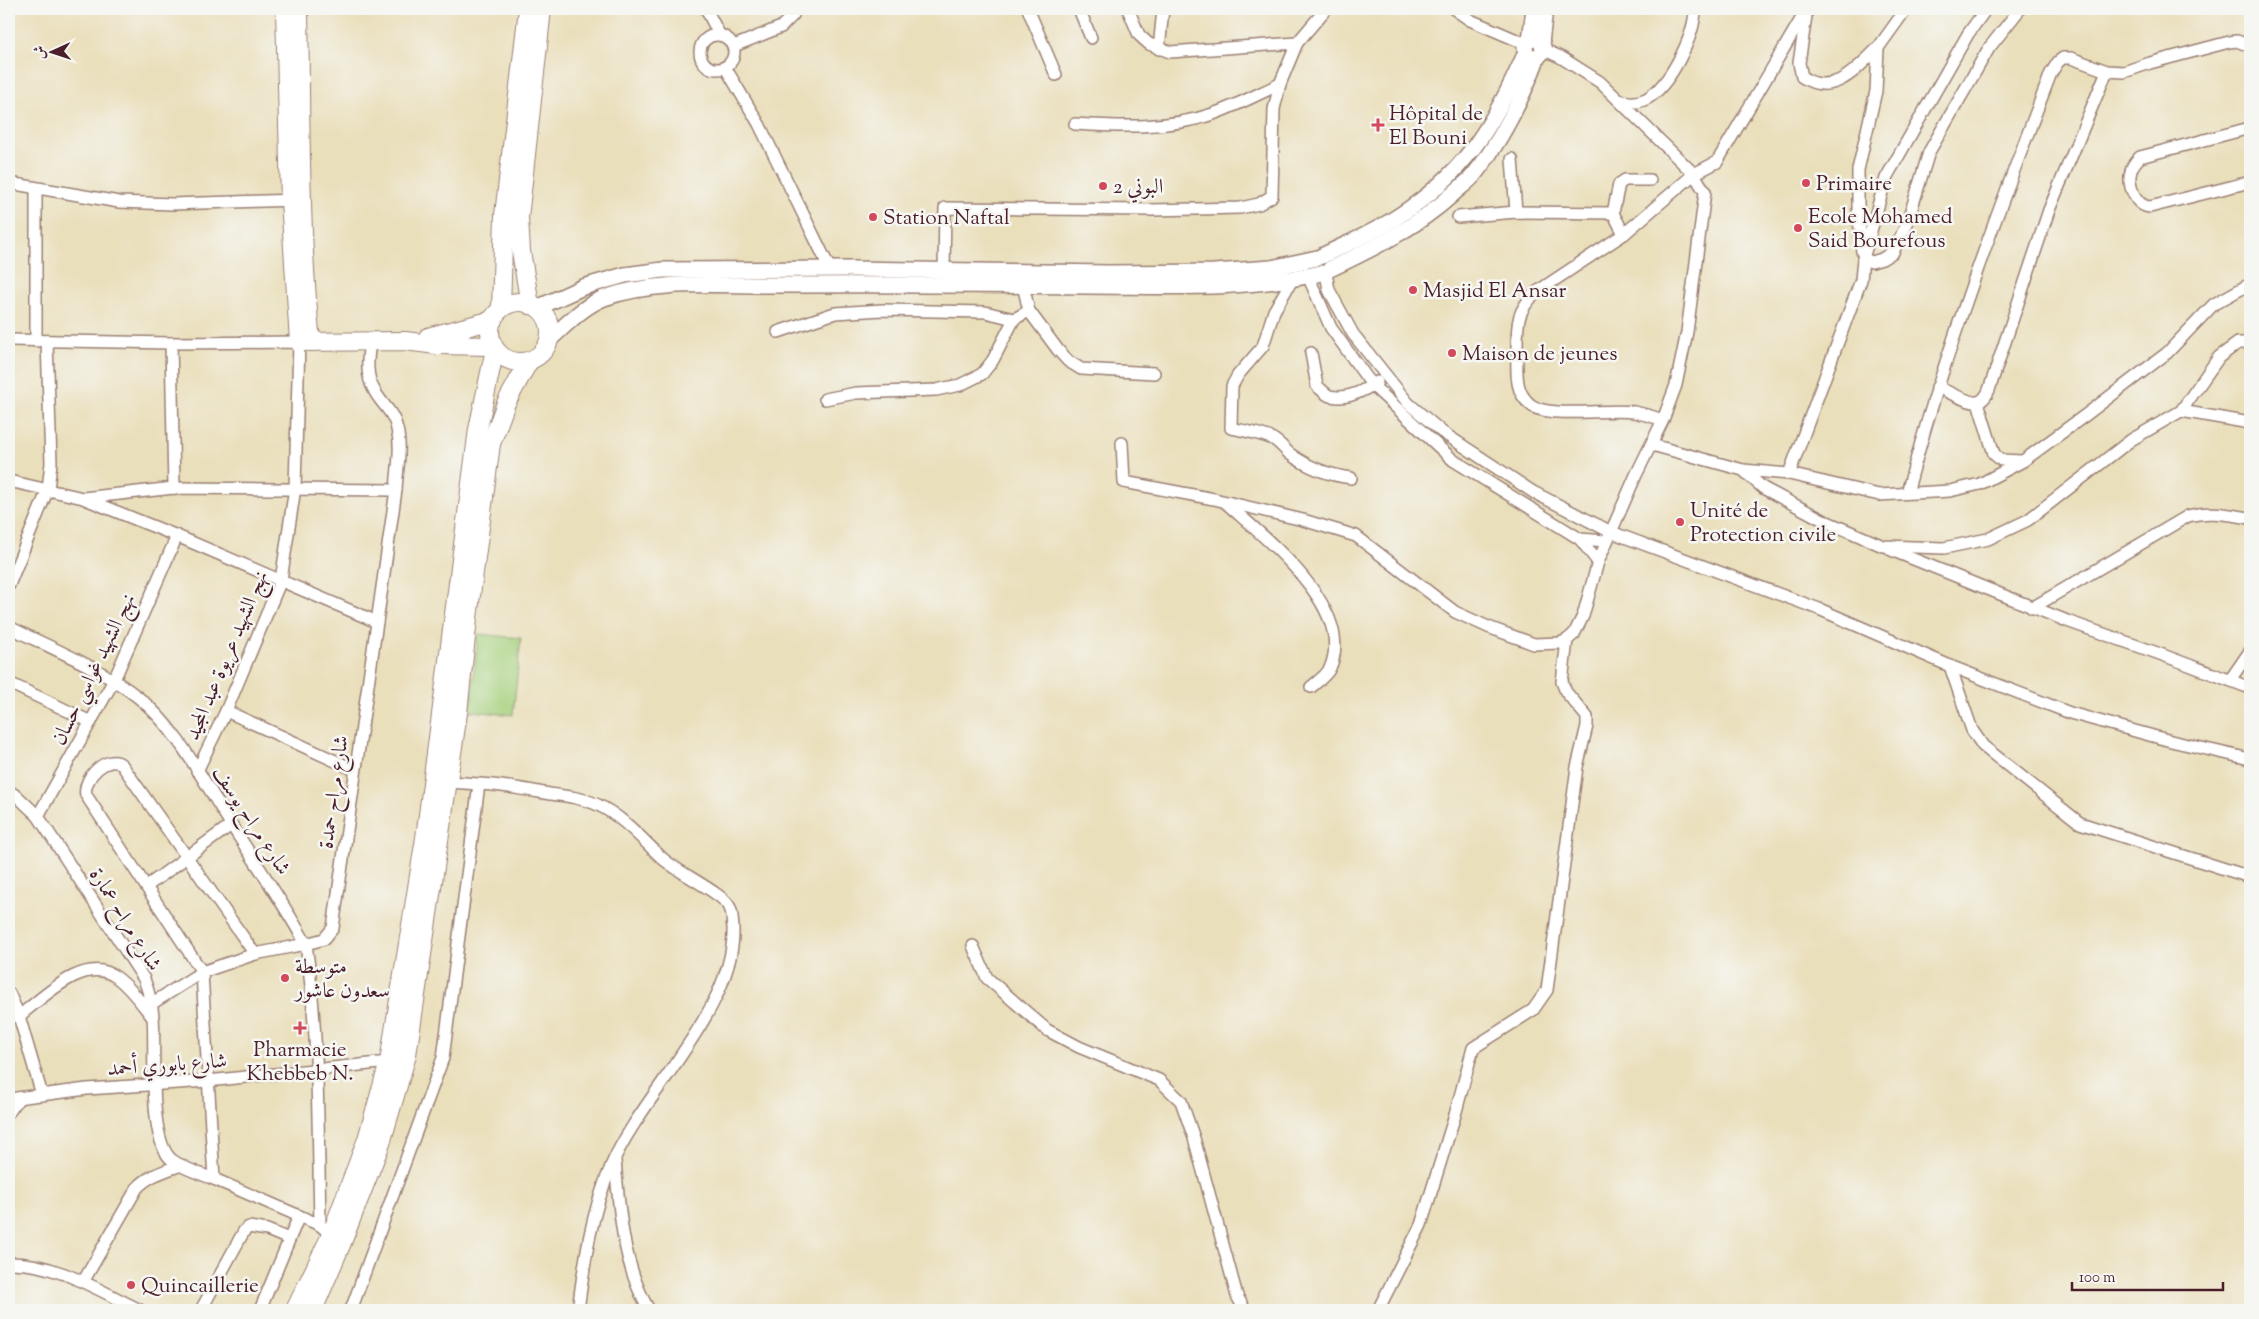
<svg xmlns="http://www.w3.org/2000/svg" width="2259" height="1319" font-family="'Sorts Mill Goudy',Amiri,serif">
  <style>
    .park { fill: #a5d07c; stroke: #787854 }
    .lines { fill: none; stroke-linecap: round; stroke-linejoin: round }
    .minor-casing { stroke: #9a7f73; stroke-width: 14 }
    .secondary-casing { stroke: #9a7f73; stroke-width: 18 }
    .primary-casing { stroke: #9a7f73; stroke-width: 20 }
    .minor { stroke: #fff; stroke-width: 11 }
    .secondary { stroke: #fff; stroke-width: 15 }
    .primary { stroke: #fff; stroke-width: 18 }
    .poi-dot { fill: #d1495b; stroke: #f6f6f2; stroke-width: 2 }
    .labels { text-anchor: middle; stroke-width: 5; stroke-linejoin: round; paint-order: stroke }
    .poi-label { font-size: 21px; fill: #4a1f2b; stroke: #f6f6f2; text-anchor: start }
    .street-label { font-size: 21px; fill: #4a1f2b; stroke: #f6f6f2 }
  </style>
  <rect width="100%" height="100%" fill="#f6f6f2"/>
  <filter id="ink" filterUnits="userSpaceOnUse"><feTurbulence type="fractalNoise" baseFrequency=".02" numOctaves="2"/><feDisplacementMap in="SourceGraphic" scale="10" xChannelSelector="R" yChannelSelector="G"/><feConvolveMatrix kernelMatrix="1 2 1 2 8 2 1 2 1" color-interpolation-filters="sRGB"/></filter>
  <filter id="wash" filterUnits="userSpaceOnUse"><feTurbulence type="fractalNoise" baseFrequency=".0096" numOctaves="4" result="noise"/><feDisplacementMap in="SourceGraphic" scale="20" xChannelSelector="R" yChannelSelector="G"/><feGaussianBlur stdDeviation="1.12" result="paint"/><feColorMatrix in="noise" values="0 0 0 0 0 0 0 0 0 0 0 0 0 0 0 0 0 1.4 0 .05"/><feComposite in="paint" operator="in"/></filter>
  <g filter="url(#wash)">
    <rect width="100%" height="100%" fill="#eadfbb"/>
    <path class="park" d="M478,634L521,638L513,715L470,711Z"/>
  </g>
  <g filter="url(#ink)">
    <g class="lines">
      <g class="minor-casing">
        <g id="minor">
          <path d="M706,9L719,34"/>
          <path d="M1028,9L1056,75"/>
          <path d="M1079,9L1091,38"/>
          <path d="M1128,9L1139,35L1149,44L1170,52L1297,43L1326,9"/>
          <path d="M1454,9L1470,20L1526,44"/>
          <path d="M1986,9L1968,34L1886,178L1863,259L1861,280L1789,474L1879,495L1950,491L1980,484L2023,461L2087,414L2167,353L2214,304L2250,284"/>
          <path d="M1806,16L1799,63L1802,77C1834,98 1857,68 1878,48"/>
          <circle cx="717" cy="52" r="17"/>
          <path d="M734,46L781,27L793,15V9"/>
          <path d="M1159,49L1163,9"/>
          <path d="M1543,49L1562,58L1600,82L1694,174L1717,162L1807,9"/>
          <path d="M725,67L759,124L830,269"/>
          <path d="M1619,100C1627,103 1638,103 1646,99C1670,86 1695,35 1695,9"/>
          <path d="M1075,124C1121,127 1169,129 1213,114C1236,106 1258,94 1280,84"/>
          <path d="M2250,128L2140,157C2136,161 2132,165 2131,171C2127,184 2135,206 2150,207L2250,182"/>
          <path d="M1512,159L1516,212"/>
          <path d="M9,183L119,202L172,204L297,200"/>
          <path d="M36,188V341"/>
          <path d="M1613,213L1619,184L1625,180H1650"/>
          <path d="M1458,217L1516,212L1613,213L1624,234"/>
          <path d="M1862,252L1858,207V170L1876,91L1878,48L1906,9"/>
          <path d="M1863,259L1872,262L1882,259L1893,252L1907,224L1929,152L1989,48L2020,9"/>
          <path d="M944,272L945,208L1151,210L1240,208L1259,204L1272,196L1274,109L1280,84L1297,43"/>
          <path d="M1326,273L1329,290L1353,334L1408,403L1442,432L1533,492L1611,532L1819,609L1950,666L2070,713L2171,741L2250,759"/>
          <path d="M1308,276L1331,328L1372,385L1453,460L1580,539L1606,541"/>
          <path d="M1292,280L1274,311L1263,346L1238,375L1232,386L1231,428C1244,431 1261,433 1273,439C1280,443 1284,449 1290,454C1309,468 1328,475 1351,478"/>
          <path d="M1023,285L1029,311L1058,350L1068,361L1081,369L1154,373"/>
          <path d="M778,332L835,313L882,310L985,312L1014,319"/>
          <path d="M9,340L171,343L299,342L295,488L281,580L226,711L197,771"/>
          <path d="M171,343L174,488"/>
          <path d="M1311,353L1317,386C1321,389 1326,395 1330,396C1347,400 1364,391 1377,382"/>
          <path d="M1937,387C1945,390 1970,404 1978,402C1984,400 1987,395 1989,390L2049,210L2107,71"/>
          <path d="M825,399L856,393L936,390L960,385L982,374L993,360L1014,319L1029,311"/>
          <path d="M1978,402L1994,454L2001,460L2021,461"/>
          <path d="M2181,411L2250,423"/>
          <path d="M1122,443L1124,482L1214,499L1303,520L1356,536L1455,612L1488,627L1534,644L1560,643L1567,640L1574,634L1583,616L1598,562L1636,475L1663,420L1676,385L1687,332L1705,192L1694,174L1624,234L1538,291C1516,310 1517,324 1517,352C1517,372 1514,392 1531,405C1548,419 1610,408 1634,412C1644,414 1654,417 1663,420"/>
          <path d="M1652,445L1743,470L1763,488L1825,521L1883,546L1944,548L1988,539L2028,520L2131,440L2181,411L2219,357L2238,343H2250"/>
          <path d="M1743,470L1789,474"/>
          <path d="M9,481L83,498L174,488L396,490"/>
          <path d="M1907,493C1945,350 1998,211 2051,73L2058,62L2063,58H2071L2107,71L2124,72L2150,63L2229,42L2237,41L2250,46"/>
          <path d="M85,499L177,536L377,622"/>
          <path d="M1225,502C1263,537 1357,608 1330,668C1327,675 1317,682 1311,687"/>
          <path d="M1580,539L1598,562"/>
          <path d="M1891,550L2067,621L2160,654L2250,688"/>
          <path d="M9,585L48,489L51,463L47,341"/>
          <path d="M2032,608L2188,516C2209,510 2229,515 2250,518"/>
          <path d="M9,627C53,649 101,668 139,698C178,729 204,783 231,824C256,864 283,902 306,944L255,954L202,972L151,1004"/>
          <path d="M1950,666L1972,730L1983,746L2080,823L2250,877"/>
          <path d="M2230,680L2250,651"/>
          <path d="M9,683L91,722"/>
          <path d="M226,711L355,770"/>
          <path d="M449,782L479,784"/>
          <path d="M9,791L18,797L38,816L144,979C149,992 152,1004 153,1017C156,1049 147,1140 172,1160C184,1169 201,1174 214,1179"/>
          <path d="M38,816L114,680L177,536"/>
          <path d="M147,886L231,825"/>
          <path d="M973,946L987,978L1047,1030L1079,1047L1159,1080L1181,1101L1194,1138L1237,1296L1245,1310"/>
          <path d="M255,954L122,765C108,753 82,778 86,795L202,972L214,1179L320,1225"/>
          <path d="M9,993L19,1016L42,1095"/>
          <path d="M19,1016C44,997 85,954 116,977C131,988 142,1004 153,1018"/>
          <path d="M9,1099L87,1089L208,1081L389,1062"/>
          <path d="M9,1112L19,1098"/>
          <path d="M615,1160C619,1210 623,1266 649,1310"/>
          <path d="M331,1235L320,1225C318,1132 319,1036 306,944L324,939L333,928L396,490C397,470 402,448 397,429C394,412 381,404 374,390C365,374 368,358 370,341"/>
          <path d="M9,1263C55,1262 100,1291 140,1310"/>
          <path d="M83,1282L137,1188C149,1175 165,1171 181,1165"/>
          <path d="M201,1310L244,1231L249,1227L267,1230L289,1239"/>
          <path d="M260,1310L299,1216"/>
          <path d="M351,1310L443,1058L479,784C503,785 527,790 550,794C566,796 583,798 598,805C622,816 643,840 662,858C677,872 722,893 729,906C733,912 732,921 733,928C736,1008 643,1093 612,1164C591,1213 585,1258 578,1310"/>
          <path d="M1378,1310L1421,1225L1455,1115L1473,1048L1533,1010L1547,990L1577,767L1587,726V717L1566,692L1562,682L1567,640"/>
        </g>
      </g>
      <g class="secondary-casing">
        <g id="secondary">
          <circle cx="1534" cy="48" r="9"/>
          <path d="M1530,40L1534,9"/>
          <path d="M1541,43L1545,9"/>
          <path d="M1322,256C1346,244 1371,234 1394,219C1464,175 1493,127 1526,52"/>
          <path d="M1330,269C1374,248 1417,227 1453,194C1459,188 1467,183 1473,176C1502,140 1522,99 1538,56"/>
          <path d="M537,308L583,287L625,275L663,270L852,269L1109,273L1214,272L1271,268L1317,258"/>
          <path d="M548,341C565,326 583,306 604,298C656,279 723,286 778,285C881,284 984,285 1087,286C1165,286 1244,291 1321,273"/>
        </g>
      </g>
      <g class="primary-casing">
        <g id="primary">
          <path d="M285,9L290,200L299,342L405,341L437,345L493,346"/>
          <path d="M299,9C301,118 299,233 311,342"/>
          <circle cx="520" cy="332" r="30"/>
          <path d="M530,305L521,251L519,218L542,9"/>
          <path d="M501,309L504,215L528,9"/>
          <path d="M428,337L493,320"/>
          <path d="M295,1310L331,1235L367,1139L389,1062L425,838L478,429L495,349"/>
          <path d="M313,1310L341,1245L381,1143L407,1055L458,713L468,618L491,444L506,403L529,361"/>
        </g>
      </g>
      <use href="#minor" class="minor"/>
      <use href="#secondary" class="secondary"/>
      <use href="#primary" class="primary"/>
    </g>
  </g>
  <g class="poi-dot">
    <path d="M1375.5 117.5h5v5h5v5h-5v5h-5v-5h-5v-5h5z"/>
    <circle cx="1806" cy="183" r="5"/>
    <circle cx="1103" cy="186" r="5"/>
    <circle cx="873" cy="217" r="5"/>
    <circle cx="1798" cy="228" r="5"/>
    <circle cx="1413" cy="290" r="5"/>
    <circle cx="1452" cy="353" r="5"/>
    <circle cx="1680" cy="522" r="5"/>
    <circle cx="285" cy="978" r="5"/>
    <path d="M297.5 1020.5h5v5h5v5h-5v5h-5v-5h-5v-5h5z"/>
    <circle cx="131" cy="1285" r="5"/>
  </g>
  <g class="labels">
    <g class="poi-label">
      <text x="1389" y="120">Hôpital de<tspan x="1389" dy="24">El Bouni</tspan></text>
      <text x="1816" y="190">Primaire</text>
      <text x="1113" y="193">البوني 2</text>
      <text x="1808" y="223">Ecole Mohamed<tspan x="1808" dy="24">Said Bourefous</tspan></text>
      <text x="883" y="224">Station Naftal</text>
      <text x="1423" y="297">Masjid El Ansar</text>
      <text x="1462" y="360">Maison de jeunes</text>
      <text x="1690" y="517">Unité de<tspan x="1690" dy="24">Protection civile</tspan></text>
      <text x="295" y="973">متوسطة<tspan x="295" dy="24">سعدون عاشور</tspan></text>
      <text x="300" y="1056" text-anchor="middle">Pharmacie<tspan x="300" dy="24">Khebbeb N.</tspan></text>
      <text x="141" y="1292">Quincaillerie</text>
    </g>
    <g class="street-label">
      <text transform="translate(226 655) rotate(-67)" y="7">نهج الشهيد عريوة عبد المجيد</text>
      <text transform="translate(93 669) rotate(-64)" y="7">نهج الشهيد غواسي حسان</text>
      <text transform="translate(333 792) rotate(-82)" y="7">شارع مراح حمدة</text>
      <text transform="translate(252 820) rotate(57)" y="7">شارع مراح يوسف</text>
      <text transform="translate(126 919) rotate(58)" y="7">شارع مراح عمارة</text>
      <text transform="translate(167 1064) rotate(-4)" y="7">شارع بابوري أحمد</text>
    </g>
  </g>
  <rect width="2259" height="1319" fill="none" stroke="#f6f6f2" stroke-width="30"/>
  <g transform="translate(52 52) rotate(267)" stroke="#f6f6f2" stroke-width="4" paint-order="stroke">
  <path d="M0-4L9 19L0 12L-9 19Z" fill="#4a1f2b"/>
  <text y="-8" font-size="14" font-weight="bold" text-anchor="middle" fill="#4a1f2b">ش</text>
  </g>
  <path d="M2072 1282v8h151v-8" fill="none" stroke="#4a1f2b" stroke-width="2.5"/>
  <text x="2079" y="1282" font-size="15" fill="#4a1f2b" stroke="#f6f6f2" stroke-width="4" paint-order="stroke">100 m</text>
</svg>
